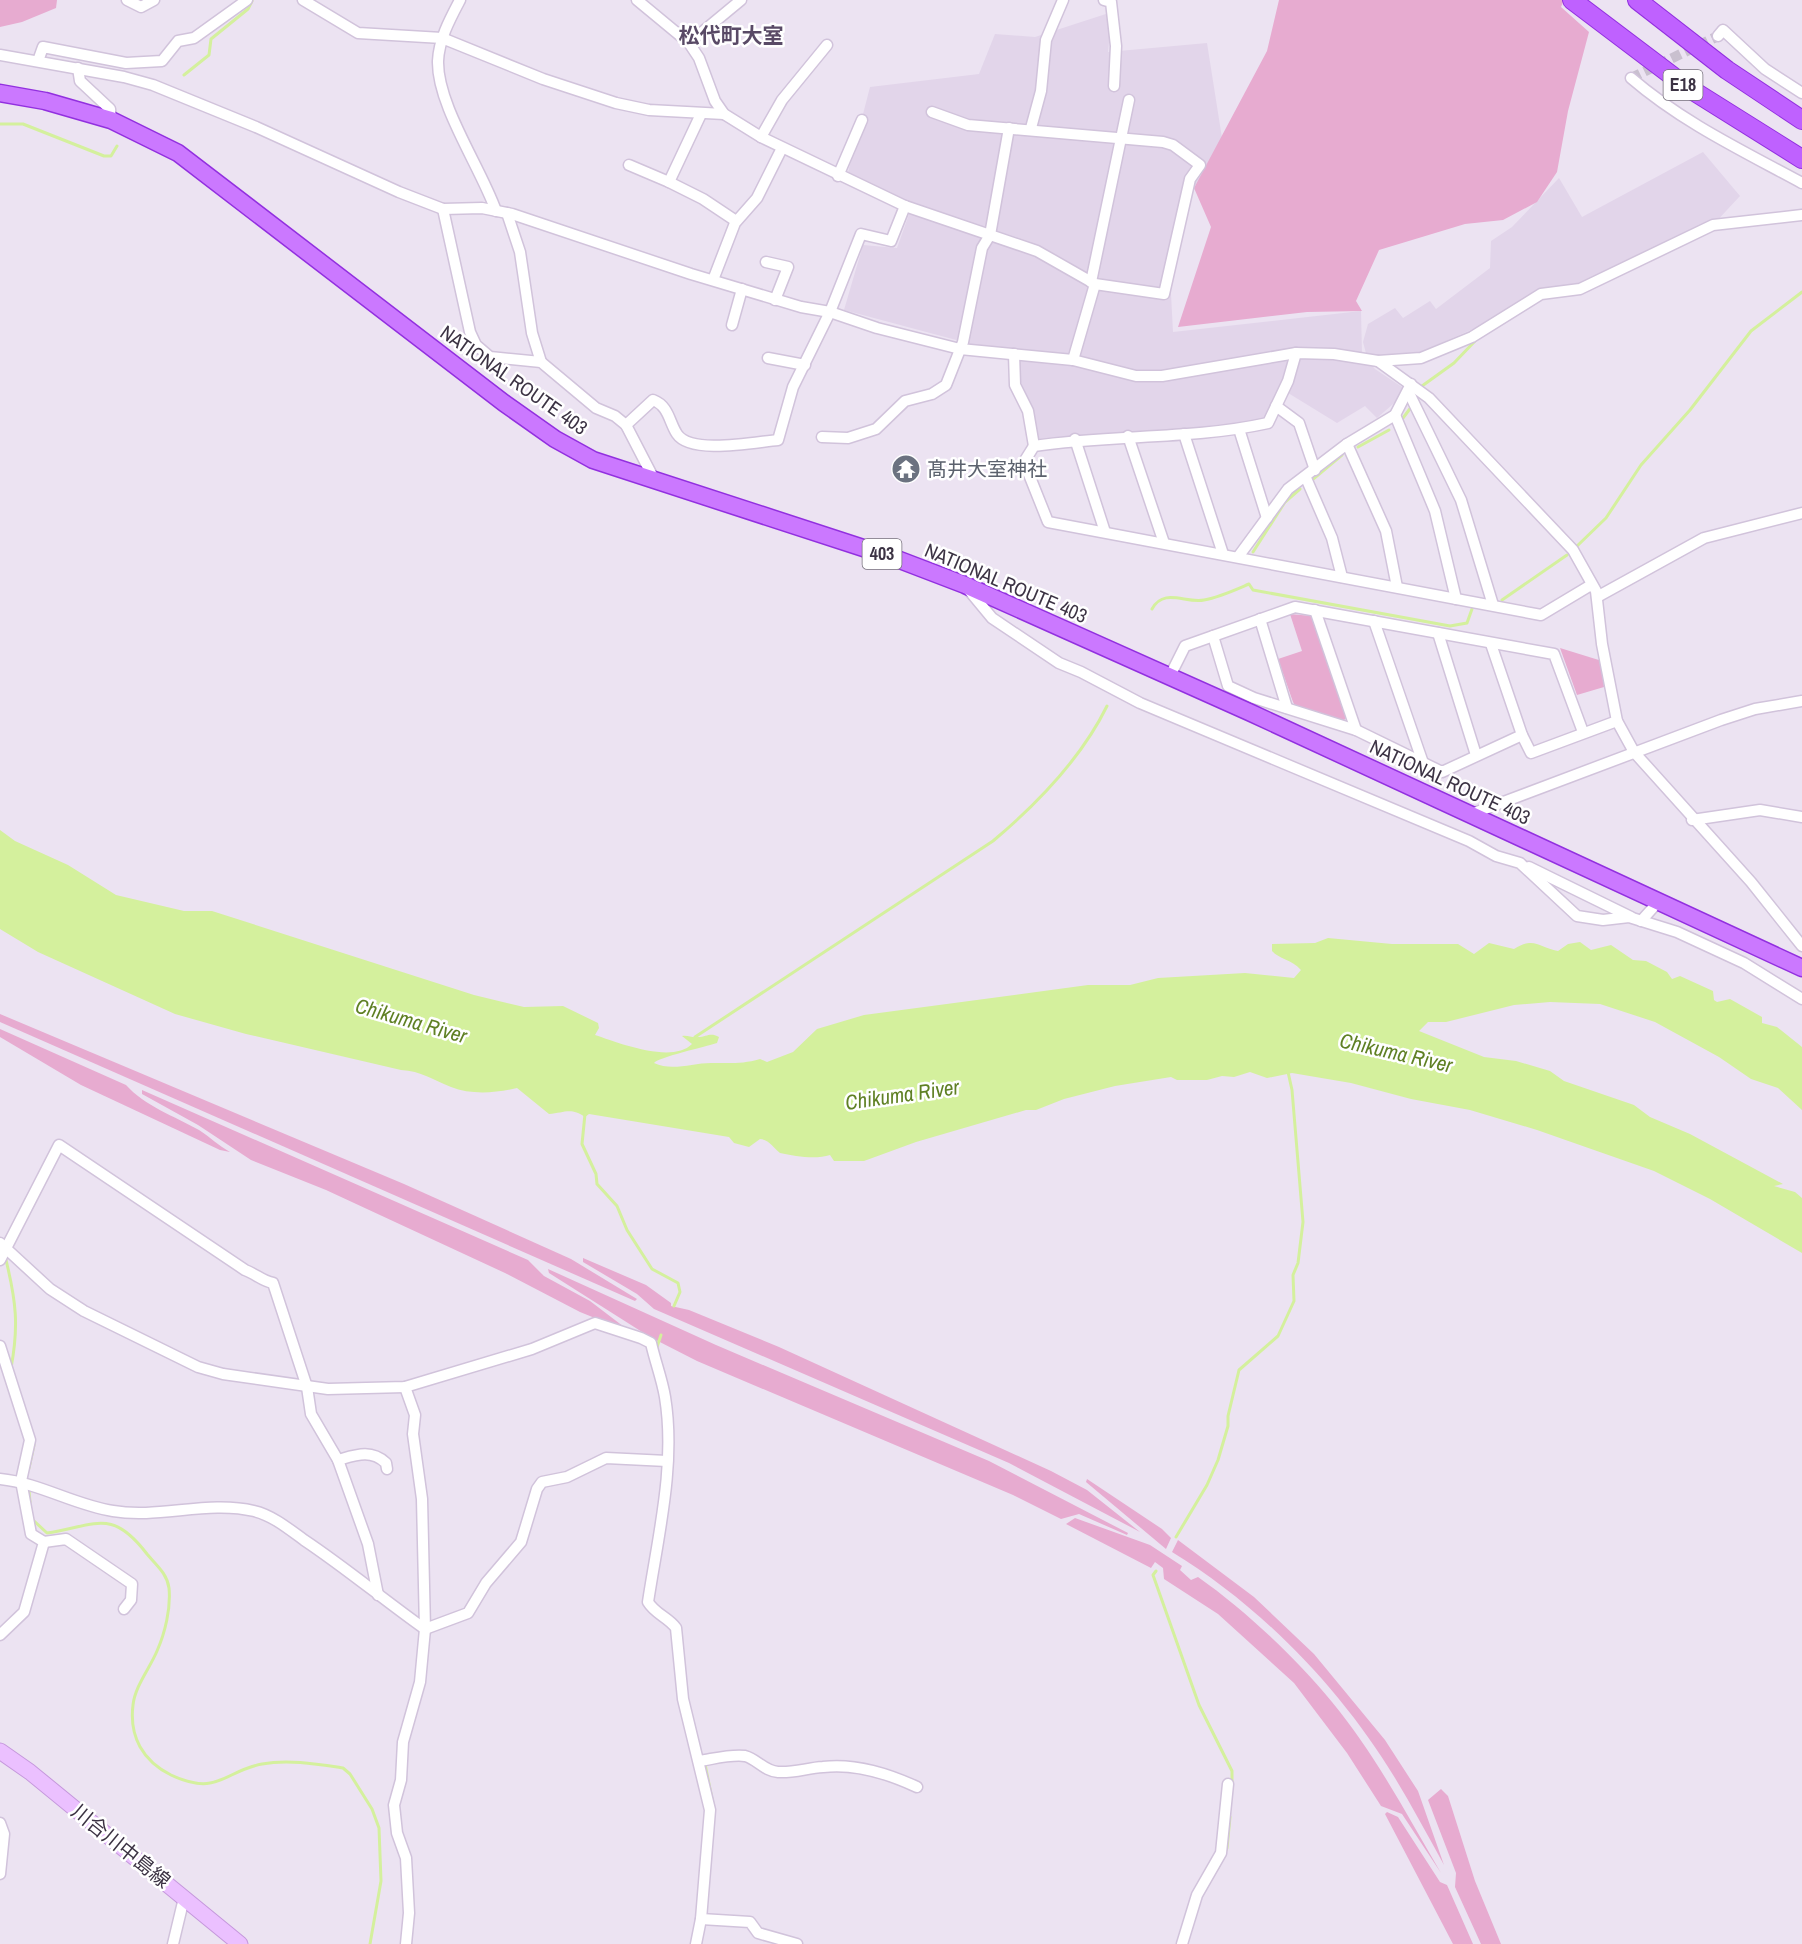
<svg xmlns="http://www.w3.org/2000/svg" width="1802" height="1944" font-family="'Archivo Narrow','Noto Sans JP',sans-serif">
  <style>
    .residential { fill: #e2d5ea }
    .green { fill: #e7abd0 }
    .water { fill: #d4f09d }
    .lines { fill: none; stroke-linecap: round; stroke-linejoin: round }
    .stream { stroke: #d4f09d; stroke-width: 3 }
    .minor-tunnel { stroke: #c9c0cf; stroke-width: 10; stroke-dasharray: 10 5; stroke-linecap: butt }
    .minor-casing { stroke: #d1c3db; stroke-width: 13 }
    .secondary-casing { stroke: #c598dc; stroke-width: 17 }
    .trunk-casing { stroke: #9230df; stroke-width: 19 }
    .motorway-casing { stroke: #9230df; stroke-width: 20 }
    .minor { stroke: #fff; stroke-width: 10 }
    .secondary { stroke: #ebc0ff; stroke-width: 15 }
    .trunk { stroke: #cb78ff; stroke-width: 16 }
    .motorway { stroke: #bf61ff; stroke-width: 18 }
    .labels { text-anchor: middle; stroke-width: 5; stroke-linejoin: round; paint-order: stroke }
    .shield { fill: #fff; stroke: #76707c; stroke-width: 1.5 }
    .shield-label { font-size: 18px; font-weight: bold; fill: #3c3344 }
    .street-label { font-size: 20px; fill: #3c3344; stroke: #fff }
    .worship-label { font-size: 20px; fill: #5b616d; stroke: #fff; text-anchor: start }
    .neighbourhood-label { font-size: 21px; font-weight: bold; fill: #594a66; stroke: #fff }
    .water-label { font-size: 21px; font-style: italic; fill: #5f8024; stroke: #fff }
  </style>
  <rect width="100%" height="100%" fill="#ece3f2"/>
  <g class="residential">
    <path d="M1112,12L1108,52L1207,43L1222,138L1194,188L1189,186L1170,275L1173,332L1361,311L1362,354L1375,369L1408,391L1377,418L1365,406L1337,423L1280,388L1268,423L1186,433L1124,432L1034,446L1030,403L1020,380L1018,355L959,350L960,341L844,310L863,245L897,248L913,203L846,180L870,87L979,74L995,34L1035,37Z"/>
    <path d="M1703,152L1740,196L1713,225L1411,356L1367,357L1363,342L1368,324L1395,308L1403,318L1430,301L1436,309L1490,268L1491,241L1512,227L1559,178L1582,217Z"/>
  </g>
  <g class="green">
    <path d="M0,0H57L56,8L22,22L0,27Z"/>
    <path d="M1279,0H1564L1561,7L1589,32L1568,111L1557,172L1537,202L1503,220L1465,224L1379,250L1356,301L1362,311L1307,312L1178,327L1211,227L1194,188L1267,51Z"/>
    <path d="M1290,614L1312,616L1347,717L1341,723L1296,707L1293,702L1278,659L1302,651Z"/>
    <path d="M1560,648L1602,661L1604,687L1577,695Z"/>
    <path d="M0,1014L404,1184L571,1259L637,1299L635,1301L0,1022Z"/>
    <path d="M0,1029L126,1085C145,1106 174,1116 199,1130C210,1137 219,1146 230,1152L220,1150L81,1085L0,1037Z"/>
    <path d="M142,1090L528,1260L544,1276L590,1301L632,1333L580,1312L505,1273L326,1190L251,1160L198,1125L142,1094Z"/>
    <path d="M583,1258L646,1285L671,1303V1306L689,1310L779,1347L1051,1471L1087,1490L1140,1532L1009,1463L654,1309L637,1294L583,1262Z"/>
    <path d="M548,1269L716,1345L989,1461L1128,1533L1127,1535L1079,1514L1061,1519L1013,1495L697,1361L650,1337L549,1273Z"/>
    <path d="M1087,1479L1162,1529L1171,1538L1166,1549L1086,1482Z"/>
    <path d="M1075,1518L1150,1545L1182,1566L1180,1570L1191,1580L1198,1577C1245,1610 1296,1658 1332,1702C1375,1754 1407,1815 1441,1873L1402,1814L1381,1806L1347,1753L1294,1683L1218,1614L1164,1579L1163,1568L1155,1562L1151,1568L1066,1524Z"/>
    <path d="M1178,1540L1254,1597L1314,1654L1385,1740L1418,1791L1444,1865C1428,1836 1412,1806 1395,1778C1341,1689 1261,1606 1172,1552Z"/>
    <path d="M1441,1789L1448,1796L1475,1881L1501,1944H1481L1455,1887L1456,1873L1428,1800Z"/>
    <path d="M1387,1812L1398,1817L1440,1882L1447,1885L1473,1944H1453L1385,1814Z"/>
  </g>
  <path class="water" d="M0,830L15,841L68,865L116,895L184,911H212L474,995L524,1007L563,1006L598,1023L599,1028L595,1035C619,1043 672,1064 692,1044L682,1036C688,1035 692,1038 698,1037C707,1037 710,1032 719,1037L717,1043C705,1047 659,1057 654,1063C673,1072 694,1062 714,1063C731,1063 743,1064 760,1059L767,1062L793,1052L817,1029L864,1015L1088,985H1130L1158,978L1245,973L1294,978L1301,970C1291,959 1279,959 1272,951V944L1315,943L1328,938L1392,944H1458L1474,954L1489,943L1514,949C1535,936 1539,948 1558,951L1568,944L1580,942L1591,950L1611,945L1633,960L1646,961L1667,972L1672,979L1680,976L1713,991L1714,1000L1717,1002L1730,999L1762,1017V1023L1777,1027L1802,1047V1110L1778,1088L1751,1079L1719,1057L1655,1022L1600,1004L1550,1002L1514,1005L1446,1022H1428L1419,1031L1484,1057L1516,1061L1550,1071L1564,1081L1634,1105L1650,1117L1690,1134L1783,1184L1774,1186L1795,1192L1802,1198V1253L1710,1199L1654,1171L1537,1130L1470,1110L1411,1099L1351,1083L1292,1073L1267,1078L1250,1072L1234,1077L1222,1076L1207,1080H1177L1171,1077L1115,1086L1064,1099L1036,1110H1026L916,1142L864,1161H834L830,1155C815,1160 795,1156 780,1153C773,1148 770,1140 760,1139L749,1147L734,1143L729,1137L589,1114L585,1117C571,1107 564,1113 549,1114L517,1088C496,1093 471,1095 451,1087C433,1080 421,1071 401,1070L246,1034L175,1014L38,952L0,929Z"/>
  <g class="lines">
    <g class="stream">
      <path d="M184,75L209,55L211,39L248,9L252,1"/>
      <path d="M0,124H23L104,156H111L117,146"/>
      <path d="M1422,386L1454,363L1475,341"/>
      <path d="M1403,418L1412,406"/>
      <path d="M1358,447L1389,430"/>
      <path d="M1312,480L1342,455"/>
      <path d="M1576,547L1606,518L1641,465L1690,410L1751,331L1802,292"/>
      <path d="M1253,552L1285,502L1300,489"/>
      <path d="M1502,600L1567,555"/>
      <path d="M1152,609C1164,587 1186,604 1204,600C1220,597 1235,590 1249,584L1253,590L1450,626L1467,623L1472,609"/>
      <path d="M696,1040L695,1037L993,841C1037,804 1082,757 1107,706"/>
      <path d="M585,1114L582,1144L596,1174L597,1184L617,1206L627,1230L652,1269L678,1283L680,1292L674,1306"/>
      <path d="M6,1260C16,1301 19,1326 11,1368"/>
      <path d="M657,1347L661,1335"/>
      <path d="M29,1468L34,1445"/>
      <path d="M29,1490L30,1502"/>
      <path d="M33,1520L47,1533C97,1525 112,1508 147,1554C156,1565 167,1573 169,1588C171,1608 165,1633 157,1651C150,1668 135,1686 133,1705C129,1737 143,1761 171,1775C218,1797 224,1771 262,1764C288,1759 317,1764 343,1768L350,1774L372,1809L379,1828L381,1881L370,1944"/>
      <path d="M1176,1537L1207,1485L1218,1460L1228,1426V1416L1239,1370L1278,1336L1294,1301L1293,1275L1298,1263L1303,1222L1292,1090L1288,1072"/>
      <path d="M1156,1571L1153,1575L1199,1705L1232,1771V1784"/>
      <path d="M705,1764L714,1809"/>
      <path d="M1218,1868L1227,1848L1230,1817"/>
    </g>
    <path class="minor-tunnel" d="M1631,78L1718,36"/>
    <g class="minor-casing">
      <g id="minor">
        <path d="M127,0L141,7L154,0"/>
        <path d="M303,0L358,33L442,38L543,79L616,103L649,110L724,114"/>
        <path d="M460,0C450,19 439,39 438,61C437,105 481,168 496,211"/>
        <path d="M637,0L689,43L699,58L715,101L724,114L761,137L905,206L1037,251L1095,284L1164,294L1190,179L1200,165L1173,145L1163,142L968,125L932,112"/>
        <path d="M1104,0L1111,2L1116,46L1114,86"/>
        <path d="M1718,36L1723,30L1765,69L1802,93"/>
        <path d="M689,43L741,0"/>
        <path d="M0,55L124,77L153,85L256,127L399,192L443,209L482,208L512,214L691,274L801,307L830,312L877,328L960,349L1073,360L1136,376H1162L1296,353L1334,354L1378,361L1421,358L1472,337L1541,294L1580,289L1713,225L1802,215"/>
        <path d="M38,61L43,47L126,63L162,61L178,41L194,38L247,0"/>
        <path d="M78,68L80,81L110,109L111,120"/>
        <path d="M1631,78C1682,122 1743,151 1802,183"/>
        <path d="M701,114L669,182L703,199L736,221"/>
        <path d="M1031,128L1041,91L1046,40L1063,0"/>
        <path d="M761,137L782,100L827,45"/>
        <path d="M629,165L669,182"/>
        <path d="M838,176L862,120"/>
        <path d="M443,209L470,332L476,345L490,357L541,362L596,408L615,416L626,425L655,481"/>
        <path d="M507,213L520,252L532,333L541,362"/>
        <path d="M766,262L788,267L775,300"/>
        <path d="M713,280L735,223L757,198L782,148"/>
        <path d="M1091,282L1129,100"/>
        <path d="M732,325L742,289"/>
        <path d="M1296,353L1288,381L1268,423C1191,440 1112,434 1034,446L1024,462L1048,522L1541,615L1591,585"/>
        <path d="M1014,354L1015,385L1028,411L1034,446"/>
        <path d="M768,358L805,365"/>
        <path d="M1073,360L1095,284"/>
        <path d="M1378,361L1429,398L1573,550L1596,591L1602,644L1617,721L1634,752L1751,882L1802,946"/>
        <path d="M1408,391L1461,500L1493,605"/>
        <path d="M1276,406L1299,423L1315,470"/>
        <path d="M1395,415L1435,511L1456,599"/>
        <path d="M626,425L653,400C669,406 669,422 677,434C691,455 755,442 778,440L793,387L830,312L861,234L891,241L905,206"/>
        <path d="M1239,429L1267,518"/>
        <path d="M1184,434L1223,554"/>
        <path d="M1128,436L1164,543"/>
        <path d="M822,437L848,438L876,429L905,401L932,394L946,385L963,342L982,248L990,235L1009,128"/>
        <path d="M1075,439L1105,532"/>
        <path d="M1347,444L1386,531L1397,587"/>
        <path d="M1306,478L1332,538L1342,577"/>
        <path d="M1238,557L1288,489L1347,444L1395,415L1411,384"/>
        <path d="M968,589L992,618L1059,663L1081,672L1140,703L1469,841L1496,856L1520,863L1577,916L1603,920L1629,917L1677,932L1744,963L1802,999"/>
        <path d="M1597,597L1704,538L1802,513"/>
        <path d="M1315,610L1356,730"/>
        <path d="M1260,619L1287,708"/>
        <path d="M1374,621L1423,763"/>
        <path d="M1438,633L1476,755"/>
        <path d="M1213,636L1228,686L1254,698L1356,730L1442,772L1522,735L1531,753L1617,721"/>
        <path d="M1491,644L1522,735"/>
        <path d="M1169,678L1185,646L1295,607L1554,654L1583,732"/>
        <path d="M1469,815L1721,720L1755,709L1802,701"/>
        <path d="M1692,820L1760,810L1802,817"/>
        <path d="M1529,867L1631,917"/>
        <path d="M1641,921L1659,901"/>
        <path d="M0,1243L50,1289L84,1311L198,1367L223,1374L328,1389L405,1387L532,1349L595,1323L641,1338L651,1343C655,1361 662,1379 665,1397C676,1464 658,1536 648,1602C655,1614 668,1617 676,1628L683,1699L710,1810L701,1919L696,1944"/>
        <path d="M0,1260L59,1145L245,1270C256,1274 262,1281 273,1283L307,1387L311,1414L338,1460L368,1544L378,1595"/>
        <path d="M0,1346L30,1440L21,1481L31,1534L44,1542L24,1612L0,1635"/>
        <path d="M405,1387L415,1415L413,1434L422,1499L425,1629L420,1682L403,1742L401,1780L394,1805L397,1833L406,1858L409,1913L406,1944"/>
        <path d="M338,1460C356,1455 371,1449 386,1463L387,1469"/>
        <path d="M0,1479C40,1483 74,1505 113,1511C159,1519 208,1500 254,1511C272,1515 289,1529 304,1540C346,1568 384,1600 425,1629"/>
        <path d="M44,1542L66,1539L132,1584L131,1600L124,1609"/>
        <path d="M425,1629L468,1613L486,1583L521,1542L537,1489L542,1482L567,1477L606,1458L667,1461"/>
        <path d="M699,1761C713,1759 731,1754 745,1756C757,1759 764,1771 778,1772C794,1773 807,1768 823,1767C855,1763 889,1774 917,1787"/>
        <path d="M0,1823L4,1834L0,1874"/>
        <path d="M701,1919L750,1922L758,1933L797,1944"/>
        <path d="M173,1944L184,1898"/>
        <path d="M1182,1944L1197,1895L1221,1853L1228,1784"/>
      </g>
    </g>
    <g class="secondary-casing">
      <path id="secondary" d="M0,1751L30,1772L240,1944"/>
    </g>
    <g class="trunk-casing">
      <path id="trunk" d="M0,93L45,101L111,120L178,153L504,403L555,439L593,460L897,559L965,585L1249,712L1802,968"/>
    </g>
    <g class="motorway-casing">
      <g id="motorway">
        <path d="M1572,0L1687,87L1802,159"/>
        <path d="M1637,0L1727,70L1802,120"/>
      </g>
    </g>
    <use href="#minor" class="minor"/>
    <use href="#secondary" class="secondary"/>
    <use href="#trunk" class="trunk"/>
    <use href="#motorway" class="motorway"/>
  </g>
  <defs>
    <g id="temple-disc" transform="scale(1.5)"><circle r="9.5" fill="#6b7280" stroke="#fff"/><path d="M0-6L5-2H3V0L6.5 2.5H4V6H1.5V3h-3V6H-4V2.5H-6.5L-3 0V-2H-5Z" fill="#fff"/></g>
  </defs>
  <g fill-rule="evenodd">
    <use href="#temple-disc" x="906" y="469"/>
  </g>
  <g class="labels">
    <g class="shield">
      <rect x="1663.5" y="70" width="39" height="30" rx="4.5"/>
      <rect x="862.5" y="539" width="39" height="30" rx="4.5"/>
    </g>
    <g class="shield-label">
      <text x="1683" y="91">E18</text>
      <text x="882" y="560">403</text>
    </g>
    <g class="street-label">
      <text transform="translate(514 380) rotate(35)" y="7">NATIONAL ROUTE 403</text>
      <text transform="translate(1006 583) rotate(23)" y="7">NATIONAL ROUTE 403</text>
      <text transform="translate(1450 782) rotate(25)" y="7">NATIONAL ROUTE 403</text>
      <text transform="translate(121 1846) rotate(39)" y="7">川合川中島線</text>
    </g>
    <g class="worship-label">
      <text x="927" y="476">髙井大室神社</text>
    </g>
    <g class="neighbourhood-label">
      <text x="731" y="43">松代町大室</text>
    </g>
    <g class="water-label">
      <text transform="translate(411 1021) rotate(16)" y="7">Chikuma River</text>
      <text transform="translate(1396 1053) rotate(13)" y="7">Chikuma River</text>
      <text transform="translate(902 1095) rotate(-8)" y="7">Chikuma River</text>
    </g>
  </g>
</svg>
